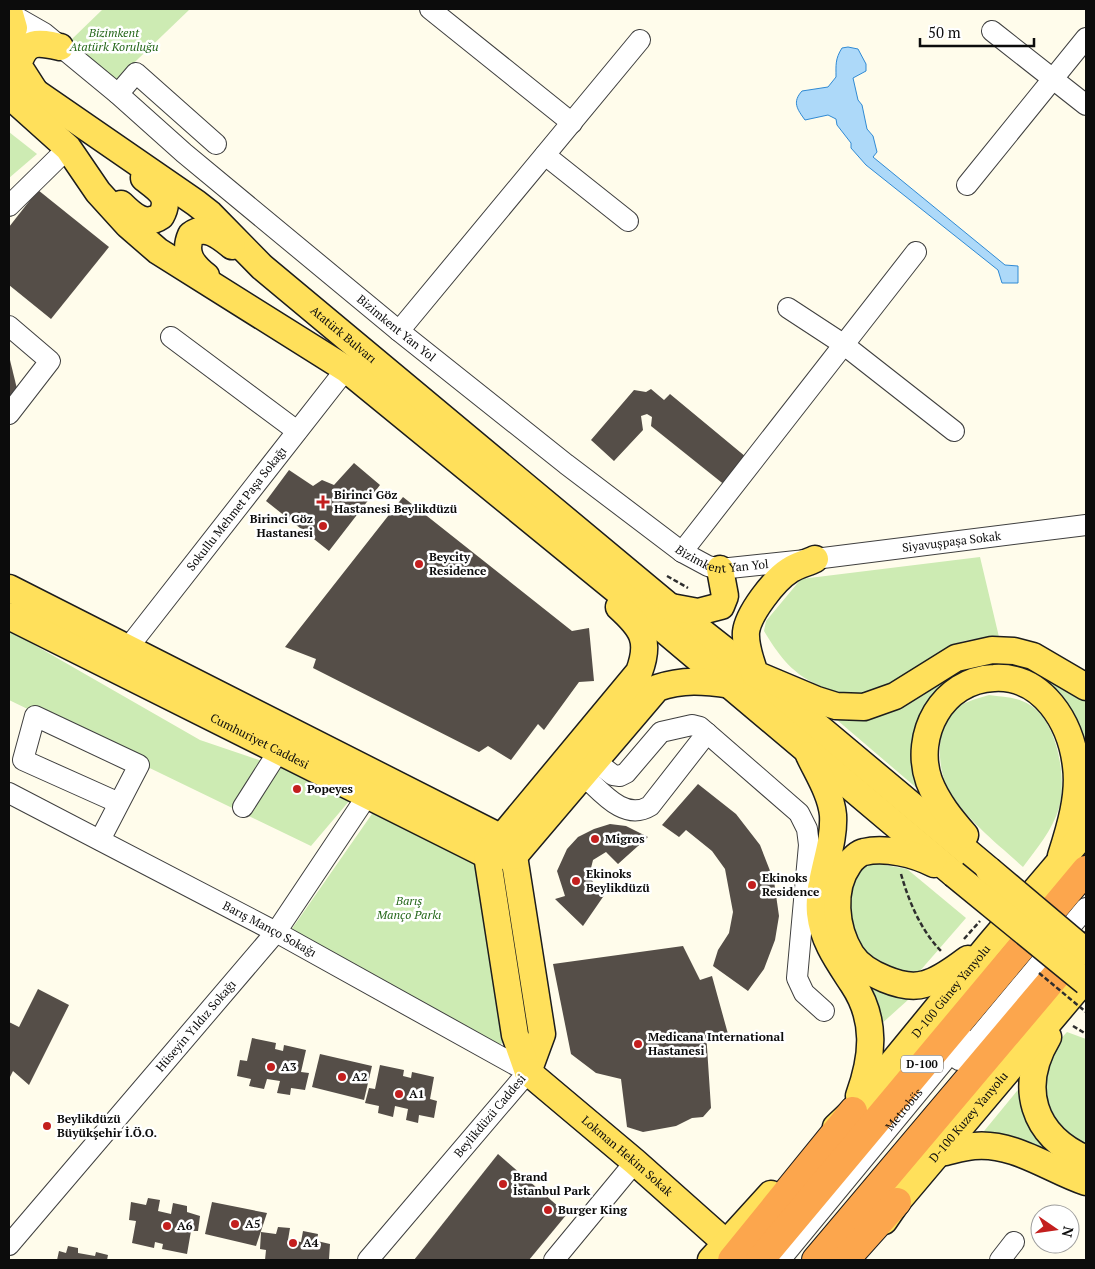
<svg xmlns="http://www.w3.org/2000/svg" width="1095" height="1269" font-family="'PT Serif',serif">
  <style>
    .green { fill: #cdebb3 }
    .water { fill: #add9f9; stroke: #308ad4 }
    .building { fill: #554e48 }
    .lines { fill: none; stroke-linecap: round; stroke-linejoin: round }
    .minor-casing { stroke: #3f3f3f; stroke-width: 22 }
    .major-casing { stroke: #1d1d1d; stroke-width: 29 }
    .highway-casing { stroke: #1d1d1d; stroke-width: 30 }
    .path { stroke: #2e2e2e; stroke-width: 2.5; stroke-dasharray: 5 2.5; stroke-linecap: butt }
    .minor { stroke: #fff; stroke-width: 20 }
    .major { stroke: #ffe05b; stroke-width: 26 }
    .highway { stroke: #fca64d; stroke-width: 28 }
    .major-bridge-casing { stroke: #1d1d1d; stroke-width: 29; stroke-linecap: butt }
    .path-bridge { stroke: #2e2e2e; stroke-width: 2.5; stroke-dasharray: 5 2.5; stroke-linecap: butt }
    .major-bridge { stroke: #ffe05b; stroke-width: 26 }
    .poi-dot { fill: #c31f1e; stroke: #fff; stroke-width: 2 }
    .labels { text-anchor: middle; stroke-width: 5; stroke-linejoin: round; paint-order: stroke }
    .shield { fill: #fff; stroke: #555; stroke-width: 1 }
    .shield-label { font-size: 11px; font-weight: bold; fill: #0c0c0c }
    .park-label { font-size: 12px; font-style: italic; fill: #25671a; stroke: #fff }
    .street-label { font-size: 12px; fill: #0c0c0c; stroke: #fff }
    .poi-label { font-size: 12px; font-weight: bold; fill: #0c0c0c; stroke: #fff; text-anchor: start }
  </style>
  <rect width="100%" height="100%" fill="#fffceb"/>
  <g class="green">
    <path d="M103,9H190L113,83L71,40Z"/>
    <path d="M9,132L37,154L9,178Z"/>
    <path d="M980,557L999,637C981,638 962,639 946,648C924,660 890,691 866,695C855,696 842,694 830,694L831,690C797,679 782,661 764,631L766,621L801,579Z"/>
    <path d="M10,631L200,740L356,793L311,846L9,700Z"/>
    <path d="M981,657L1022,662L1086,696V748L1071,709L1057,691L1034,677L959,680L919,790L830,714Z"/>
    <path d="M989,695C1003,697 1018,697 1030,705C1058,722 1067,779 1059,808C1052,831 1037,848 1023,867C997,843 966,820 949,790C937,770 936,731 951,713C961,702 976,699 989,695Z"/>
    <path d="M381,801L483,858L507,1039L497,1047L289,933Z"/>
    <path d="M874,863L907,869L966,918L919,972L902,976L869,959L850,926L848,885L858,870Z"/>
    <path d="M851,966L883,989L909,999L879,1026Z"/>
    <path d="M1067,1032L1086,1039V1145C1041,1121 1031,1069 1067,1032Z"/>
    <path d="M1022,1085L1067,1159L980,1136Z"/>
  </g>
  <path class="water" d="M848,47L858,49L866,64V71L853,78L858,100L862,105L867,129L873,136L877,152L873,157L1005,265L1018,266V283H1002L998,270L866,165L851,148V143L837,125L836,119L828,115L805,120C797,109 792,102 802,91L828,87L836,77C836,65 835,59 842,48Z"/>
  <g class="building">
    <path d="M38,190L109,247L51,319L9,285V227Z"/>
    <path d="M9,356L19,397L9,408Z"/>
    <path d="M651,389L664,400L670,394L746,457L726,486L651,426L652,417L647,414L641,416L643,430L614,461L591,440L634,390L646,392Z"/>
    <path d="M354,463L380,485L329,551L266,501L289,470L313,486L322,480L334,485Z"/>
    <path d="M403,497L572,631L589,628L594,681L579,682L544,730L538,724L511,760L488,746L479,752L313,668L316,659L285,647Z"/>
    <path d="M698,784L736,814L760,845L774,881L779,916L775,940L764,969L748,991L713,966L718,950L729,933L733,912L725,869L712,851L686,830L679,837L662,825Z"/>
    <path d="M610,824L626,826L648,837L618,864L606,852L593,860L590,872L595,890L605,894L583,926L555,899L565,896L557,871L567,849L578,837L594,829Z"/>
    <path d="M683,946L700,980L712,976L728,1034L706,1032L711,1108L703,1117L692,1118L676,1126L643,1132L627,1127L621,1079L596,1073L571,1054L553,964Z"/>
    <path d="M38,989L69,1005L29,1085L13,1071L9,1079V1022L19,1027Z"/>
    <path d="M252,1038L276,1043L275,1049L283,1051L284,1045L306,1050L301,1072L309,1073L305,1090L291,1088L290,1095L277,1093L280,1081L267,1079L264,1089L249,1086L251,1079L237,1076L240,1060L247,1061Z"/>
    <path d="M320,1054L372,1066L364,1100L312,1087Z"/>
    <path d="M380,1065L404,1070L403,1076L411,1078L412,1072L434,1077L430,1099L437,1101L434,1118L419,1115L418,1123L406,1120L408,1109L395,1106L393,1117L378,1113L379,1106L365,1103L369,1088L375,1089Z"/>
    <path d="M498,1154L567,1214L529,1260H414Z"/>
    <path d="M148,1198L160,1200L158,1211L171,1214L173,1203L187,1206V1212L200,1216L198,1231H191L187,1254L162,1249L163,1244L155,1242L154,1248L132,1243L136,1221L129,1220L131,1202L146,1205Z"/>
    <path d="M212,1202L267,1213L256,1246L205,1234Z"/>
    <path d="M278,1227L290,1228L288,1240L301,1242L303,1231L318,1234L317,1241L330,1244L329,1259L265,1260L266,1250L260,1249L261,1232L276,1234Z"/>
    <path d="M68,1246L78,1248V1253L95,1256L96,1252L108,1255L107,1260H57L59,1251L66,1253Z"/>
  </g>
  <g class="lines">
    <g class="minor-casing">
      <g id="minor">
        <path d="M430,9L572,123"/>
        <path id="s1" d="M9,13L44,33L118,94L184,153L399,331L566,464L682,552L708,566L720,569L815,559L1086,525"/>
        <path d="M992,31L1086,105"/>
        <path d="M118,94L136,73L216,144"/>
        <path d="M545,155L628,221"/>
        <path d="M967,185L1086,38"/>
        <path d="M9,206L68,148"/>
        <path d="M788,308L843,344L954,431"/>
        <path d="M9,326L50,361L9,414"/>
        <path d="M399,331L640,40"/>
        <path d="M171,337L297,431"/>
        <path d="M682,552L916,252"/>
        <path id="s2" d="M127,649L346,369"/>
        <path d="M595,761L613,775L620,776L626,773L661,732L692,725L700,727L707,733"/>
        <path d="M583,775C601,791 624,822 650,806L707,733L799,813L807,829L809,845L797,978L804,993L824,1011"/>
        <path id="s3" d="M9,793L276,932L528,1072L368,1260"/>
        <path d="M243,807L278,752"/>
        <path d="M100,840L139,765L35,716L23,760L119,803"/>
        <path d="M959,1060L1086,908"/>
        <path id="s4" d="M9,1245L276,932L367,796"/>
        <path d="M554,1260L635,1162"/>
        <path id="s5" d="M780,1260L963,1038"/>
        <path d="M1000,1260L1014,1242"/>
      </g>
    </g>
    <g class="major-casing">
      <g id="major">
        <path d="M9,39L14,28L10,14"/>
        <path id="s6" d="M9,74L196,203L210,214L262,267L670,607L755,674L989,870"/>
        <path d="M34,90L18,65C26,39 38,42 60,47"/>
        <path d="M9,95L68,148L98,192L128,225L158,251L346,369L631,602L954,874"/>
        <path d="M121,204C133,216 145,227 161,216C172,196 158,189 144,178"/>
        <path d="M206,276C192,265 183,253 191,235C205,224 220,236 232,246"/>
        <path d="M815,559C807,563 797,565 790,570C774,580 748,614 746,632C745,647 751,661 755,674L817,700L836,706L864,707L895,696L956,658L992,650L1014,651L1033,656L1086,687"/>
        <path d="M9,588L502,838L514,856L542,1034L528,1072"/>
        <path d="M671,607L698,612L721,606L725,596L720,569"/>
        <path id="s7" d="M9,616L487,855L506,856"/>
        <path d="M809,755C818,774 831,794 833,815C835,848 817,879 820,913C823,941 838,961 853,984C877,1020 873,1057 859,1096"/>
        <path d="M965,835C951,819 937,802 929,781C913,735 942,680 994,678C1043,675 1071,723 1076,766C1080,795 1070,828 1061,856"/>
        <path d="M514,856L657,688C683,679 704,681 731,685"/>
        <path d="M934,864C915,854 885,847 864,852C859,853 852,859 849,864C831,889 835,928 851,954C858,965 873,974 885,979C897,984 912,988 925,984C941,980 955,968 968,959"/>
        <path d="M1048,1037C1018,1087 1032,1135 1086,1159"/>
        <path d="M528,1072L515,1035L487,855L639,672C651,640 642,628 619,607"/>
        <path id="s8" d="M528,1072L635,1162L726,1243"/>
        <path id="s9" d="M836,1127L853,1111L989,945L1086,831"/>
        <path d="M940,1153C951,1151 962,1147 974,1146C1014,1142 1050,1170 1086,1182"/>
        <path id="s10" d="M884,1221L897,1202L1086,978"/>
        <path d="M711,1260L771,1194"/>
      </g>
    </g>
    <g class="highway-casing">
      <g id="highway">
        <path d="M732,1260L853,1111"/>
        <path d="M760,1260L1086,870"/>
        <path d="M816,1260L1081,946"/>
        <path d="M845,1260L897,1202"/>
      </g>
    </g>
    <g class="path">
      <path d="M667,576L688,588"/>
      <path d="M901,874C909,902 921,931 942,952"/>
      <path d="M964,939L980,921"/>
      <path d="M1073,1026L1086,1034"/>
    </g>
    <use href="#minor" class="minor"/>
    <use href="#major" class="major"/>
    <use href="#highway" class="highway"/>
    <g class="major-bridge-casing">
      <g id="major-bridge">
        <path d="M989,870L1086,952"/>
        <path d="M954,874L1086,982"/>
      </g>
    </g>
    <path class="path-bridge" d="M1039,973L1086,1012"/>
    <use href="#major-bridge" class="major-bridge"/>
  </g>
  <g class="poi-dot">
    <path d="M320.5 494.5h5v5h5v5h-5v5h-5v-5h-5v-5h5z"/>
    <circle cx="323" cy="526" r="5"/>
    <circle cx="419" cy="564" r="5"/>
    <circle cx="297" cy="789" r="5"/>
    <circle cx="595" cy="839" r="5"/>
    <circle cx="576" cy="881" r="5"/>
    <circle cx="752" cy="885" r="5"/>
    <circle cx="638" cy="1044" r="5"/>
    <circle cx="271" cy="1067" r="5"/>
    <circle cx="342" cy="1077" r="5"/>
    <circle cx="399" cy="1094" r="5"/>
    <circle cx="47" cy="1126" r="5"/>
    <circle cx="503" cy="1184" r="5"/>
    <circle cx="548" cy="1210" r="5"/>
    <circle cx="235" cy="1224" r="5"/>
    <circle cx="167" cy="1226" r="5"/>
    <circle cx="293" cy="1243" r="5"/>
  </g>
  <g class="labels">
    <rect class="shield" x="901" y="1055.5" width="42" height="17" rx="4"/>
    <g class="shield-label">
      <text x="922" y="1068">D-100</text>
    </g>
    <g class="park-label">
      <text x="114" y="37">Bizimkent<tspan x="114" dy="14">Atatürk Koruluğu</tspan></text>
      <text x="409" y="905">Barış<tspan x="409" dy="14">Manço Parkı</tspan></text>
    </g>
    <g class="street-label">
      <text dy="4" stroke="none"><textPath href="#s1" startOffset="500">Bizimkent Yan Yol</textPath></text>
      <text dy="4" stroke="none"><textPath href="#s6" startOffset="425">Atatürk Bulvarı</textPath></text>
      <text dy="4" stroke="none"><textPath href="#s2" startOffset="178">Sokullu Mehmet Paşa Sokağı</textPath></text>
      <text dy="4" stroke="none"><textPath href="#s1" startOffset="1138">Siyavuşpaşa Sokak</textPath></text>
      <text dy="4" stroke="none"><textPath href="#s1" startOffset="905">Bizimkent Yan Yol</textPath></text>
      <text dy="4" stroke="none"><textPath href="#s7" startOffset="280">Cumhuriyet Caddesi</textPath></text>
      <text dy="4" stroke="none"><textPath href="#s3" startOffset="294">Barış Manço Sokağı</textPath></text>
      <text dy="4" stroke="none"><textPath href="#s9" startOffset="178">D-100 Güney Yanyolu</textPath></text>
      <text dy="4" stroke="none"><textPath href="#s4" startOffset="288">Hüseyin Yıldız Sokağı</textPath></text>
      <text dy="4" stroke="none"><textPath href="#s5" startOffset="195">Metrobüs</textPath></text>
      <text transform="translate(490 1116) rotate(-50)" y="4">Beylikdüzü Caddesi</text>
      <text dy="4" stroke="none"><textPath href="#s10" startOffset="134">D-100 Kuzey Yanyolu</textPath></text>
      <text dy="4" stroke="none"><textPath href="#s8" startOffset="130">Lokman Hekim Sokak</textPath></text>
    </g>
    <g class="poi-label">
      <text x="334" y="499">Birinci Göz<tspan x="334" dy="14">Hastanesi Beylikdüzü</tspan></text>
      <text x="313" y="523" text-anchor="end">Birinci Göz<tspan x="313" dy="14">Hastanesi</tspan></text>
      <text x="429" y="561">Beycity<tspan x="429" dy="14">Residence</tspan></text>
      <text x="307" y="793">Popeyes</text>
      <text x="605" y="843">Migros</text>
      <text x="586" y="878">Ekinoks<tspan x="586" dy="14">Beylikdüzü</tspan></text>
      <text x="762" y="882">Ekinoks<tspan x="762" dy="14">Residence</tspan></text>
      <text x="648" y="1041">Medicana International<tspan x="648" dy="14">Hastanesi</tspan></text>
      <text x="281" y="1071">A3</text>
      <text x="352" y="1081">A2</text>
      <text x="409" y="1098">A1</text>
      <text x="57" y="1123">Beylikdüzü<tspan x="57" dy="14">Büyükşehir İ.Ö.O.</tspan></text>
      <text x="513" y="1181">Brand<tspan x="513" dy="14">İstanbul Park</tspan></text>
      <text x="558" y="1214">Burger King</text>
      <text x="245" y="1228">A5</text>
      <text x="177" y="1230">A6</text>
      <text x="303" y="1247">A4</text>
    </g>
  </g>
  <rect width="1095" height="1269" fill="none" stroke="#0c0c0c" stroke-width="20"/>
  <g transform="translate(1055 1229) rotate(103)"><circle r="24" fill="#ffffff" stroke="#9e9e9e"/>
  <path d="M0-4L9 19L0 12L-9 19Z" fill="#c31f1e"/>
  <text y="-8" font-size="14" font-weight="bold" text-anchor="middle" fill="#0c0c0c">N</text>
  </g>
  <path d="M920 38v8h114v-8" fill="none" stroke="#0c0c0c" stroke-width="2.5"/>
  <text x="928" y="38" font-size="15" fill="#0c0c0c" stroke="#ffffff" stroke-width="4" paint-order="stroke">50 m</text>
</svg>
